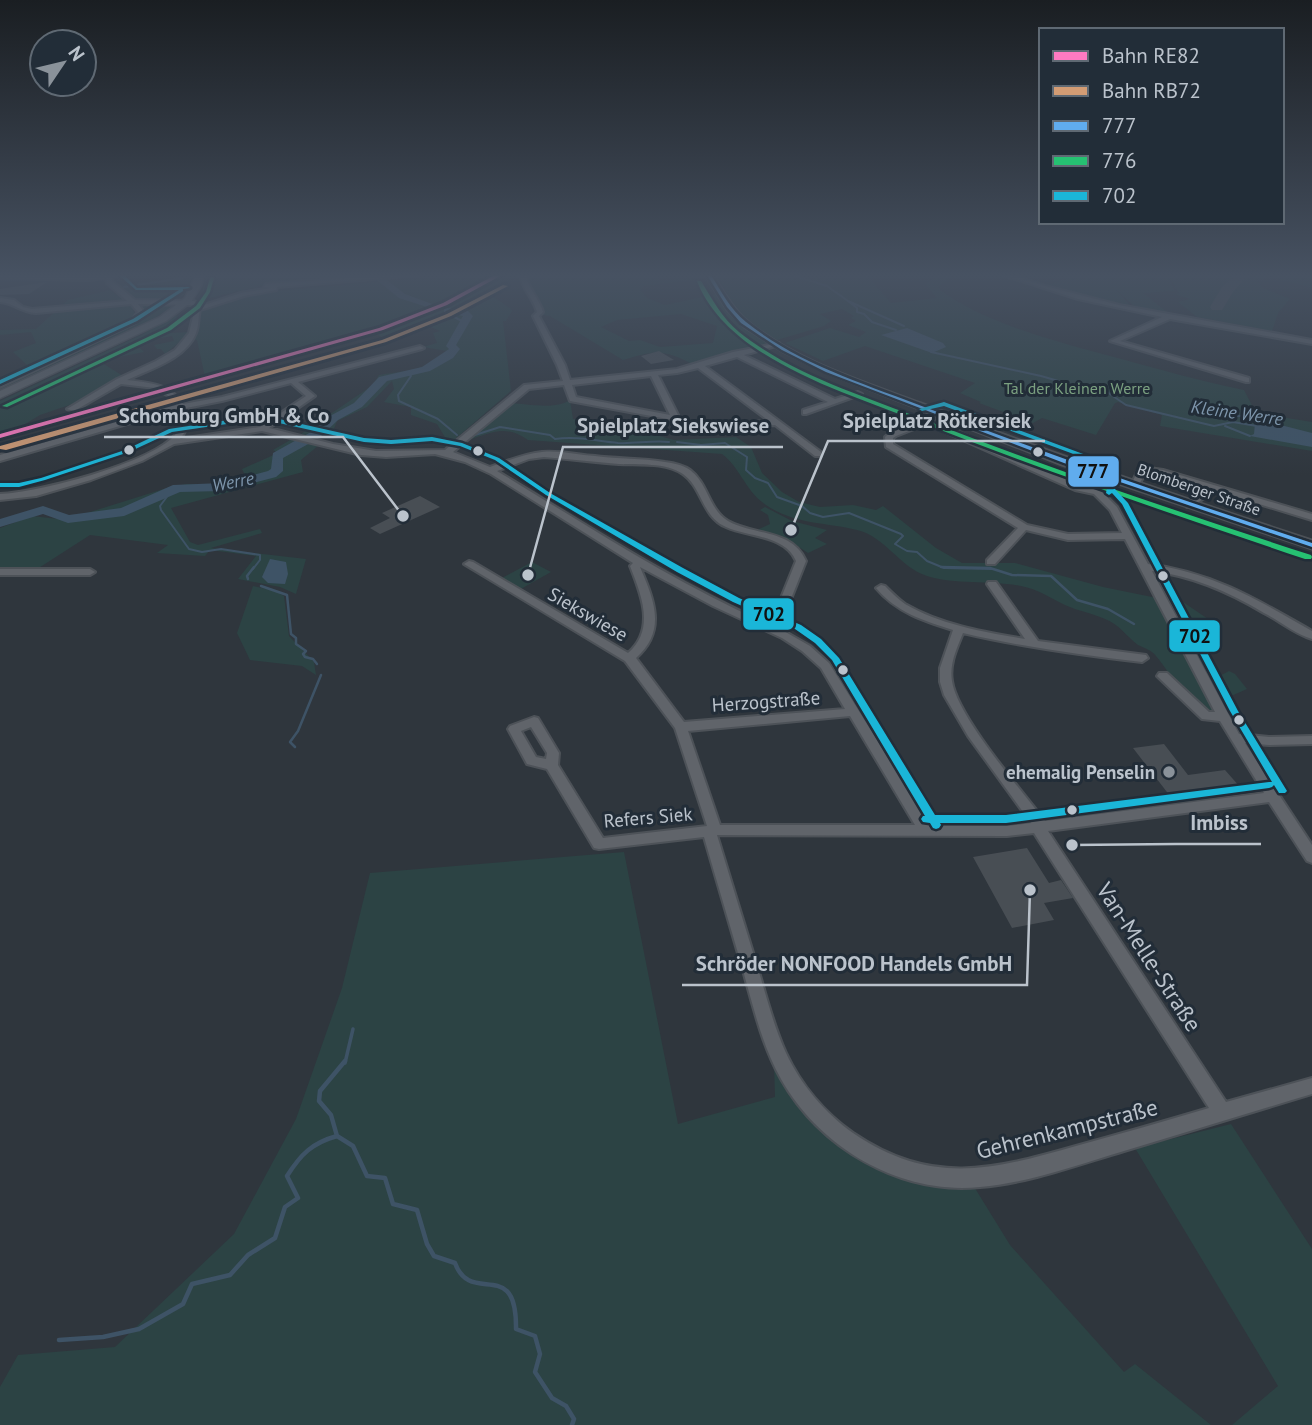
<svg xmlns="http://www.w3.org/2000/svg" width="1312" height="1425" font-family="'PT Sans',sans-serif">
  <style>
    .green { fill: #2c4344; fill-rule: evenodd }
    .water { fill: #3e5366 }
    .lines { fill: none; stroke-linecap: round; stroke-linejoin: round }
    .stream-far3 { stroke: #3e5366; stroke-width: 2 }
    .stream-far2 { stroke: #3e5366; stroke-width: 2.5 }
    .stream-far1 { stroke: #3e5366; stroke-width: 3.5 }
    .stream { stroke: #3e5366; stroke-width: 4.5 }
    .river { fill: #3e5366; fill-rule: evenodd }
    .taxiway { fill: #464c52; fill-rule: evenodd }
    .building { fill: #484e54 }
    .street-casing { stroke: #4d5258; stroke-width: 4 }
    .secondary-casing { stroke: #4d5258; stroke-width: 3 }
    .street { fill: #60646a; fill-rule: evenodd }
    .secondary { fill: #5e6369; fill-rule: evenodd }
    .bus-1-casing { stroke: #222d38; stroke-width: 5 }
    .bus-2-casing { stroke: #222d38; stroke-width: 5 }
    .bus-3-casing { stroke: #222d38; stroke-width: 5 }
    .bus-1 { fill: #60acee; fill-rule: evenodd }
    .bus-2 { fill: #26c172; fill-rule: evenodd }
    .bus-3 { fill: #1ab6d8; fill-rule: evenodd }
    .rail-1-casing { stroke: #222d38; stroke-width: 6 }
    .rail-2-casing { stroke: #222d38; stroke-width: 6 }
    .rail-1 { fill: #fe7ac1; fill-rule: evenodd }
    .rail-2 { fill: #d39c74; fill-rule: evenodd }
    .bus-dot { fill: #bbc3cc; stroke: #222d38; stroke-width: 2.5 }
    .poi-dot { fill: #8a929a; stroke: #222d38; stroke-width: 2.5 }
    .labels { text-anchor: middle; stroke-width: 6; stroke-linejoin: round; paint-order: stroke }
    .far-park-label { font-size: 16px; fill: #7ba080; stroke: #222d38 }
    .far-street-label { font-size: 16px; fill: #bbc3cc; stroke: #222d38 }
    .far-water-label { font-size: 18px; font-style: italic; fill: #7e96ac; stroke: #222d38 }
    .street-label { font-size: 19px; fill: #bbc3cc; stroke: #222d38 }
    .poi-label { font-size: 19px; font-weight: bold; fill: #bbc3cc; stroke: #222d38; text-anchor: end }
    .near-street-label { font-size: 23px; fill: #bbc3cc; stroke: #222d38 }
    .leader { fill: none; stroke: #bbc3cc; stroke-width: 2.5 }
    .callout-dot { fill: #bbc3cc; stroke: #222d38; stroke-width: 2.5 }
    .callout-label { font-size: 21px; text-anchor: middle; font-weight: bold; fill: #bbc3cc; stroke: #222d38; stroke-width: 6; stroke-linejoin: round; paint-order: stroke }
    .line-badge { stroke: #222d38; stroke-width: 2.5 }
    .pale-badge-label { font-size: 19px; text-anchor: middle; font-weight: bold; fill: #111 }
  </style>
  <rect width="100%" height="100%" fill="#2f363d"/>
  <g class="green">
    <path d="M207,275H380L264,285L209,298L201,297Z"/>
    <path d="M455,275H496C411,331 302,351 205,377L197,340L192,339L202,308L253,293Z"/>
    <path d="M501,275H512L490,295L510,308L512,311L506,321H503L511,391L454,440L446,439L437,424L411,415V407L384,402L394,389L392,381L367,407L337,421L334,429L317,438L301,434L373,385L379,375C402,371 432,370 447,351L423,347L437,343L433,333L440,331L424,324L383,338L374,332L458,301Z"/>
    <path d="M525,275H654L660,281L690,278L688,275H796L808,278L866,275L891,303L937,298L925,284L937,275H954L939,286L940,290C986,324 1059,342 1114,357C1158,369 1200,381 1244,390L1256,413L1312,422V451L1160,426L1162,415L1118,402L1115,403L1096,435L1042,418L1033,423L979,403L981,402L960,393L975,383L865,346L823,361L785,343L830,328L859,337L866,332L848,325L856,321L851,318L854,316L842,309L820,314L831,321L824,326L694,365C664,349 655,350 623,360L550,316L538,314L542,308L526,285ZM703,278L720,280L726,292L665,305L647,298L640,289L644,286ZM681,314L717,326L713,343L660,347L640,340L629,341L601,327L617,320Z"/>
    <path d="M1063,275H1167L1175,291L1143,293L1172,316L1138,310L1116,289L1132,308L1045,286L1067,279Z"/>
    <path d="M1168,275H1312V288L1268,276L1258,282L1263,288L1290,299L1278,313L1272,331L1197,317L1178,302L1190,299L1175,294L1179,293Z"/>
    <path d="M193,276L184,295L176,298L137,300L117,285Z"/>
    <path d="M110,290L132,306L135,316L131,321L9,379L5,377L27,365L13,352L36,343L31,332L0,335V330L36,329L68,300Z"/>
    <path d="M168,303L173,306L149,322L111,342L0,391V387L135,322L143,315L139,304Z"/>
    <path d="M177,315L171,333L189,332V334L165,354L161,349H157L154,345L174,341L172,336L135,343L144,352L99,361L123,376L81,401L40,415L17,429L0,433V401L141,335Z"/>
    <path d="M570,400L573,419L630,422L631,428L674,440L736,437L751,447L762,473L782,492L799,502L820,507L853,505L876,510L883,506L936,548L962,563H1015L1103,587L1157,598L1215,712C1184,706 1174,677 1156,656C1152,650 1144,648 1138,645C1126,636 1119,624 1105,619C1092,613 1078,611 1065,605C1050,598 1038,589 1021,586C991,580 956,585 927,576C899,567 886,537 857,530C825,522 796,525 766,505C745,491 740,467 722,454L528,440C506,425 494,431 466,441L510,403C527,404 555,410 570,400Z"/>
    <path d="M292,439L319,445L301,460L303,472L171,508L190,542L198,545L260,529L262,533L211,548L306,559L296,594L280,587L238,579L256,556L210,550L205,556L157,553L168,545L90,535L34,571L0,569V528L32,516L76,521L68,519L170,487L187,484L213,485L245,475L242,469L278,453L273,450Z"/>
    <path d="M765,507L792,521L827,530L815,538L827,544L808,553L790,541L755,531L770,524L768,515L760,510Z"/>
    <path d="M532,562L551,572L519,590L500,579Z"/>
    <path d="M253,586L276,591L284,596L289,636L314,662L316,675L302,666L250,660L237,633Z"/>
    <path d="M1170,599L1180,600L1214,623L1183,624Z"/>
    <path d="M1229,671L1235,674L1247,689L1222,700L1212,680Z"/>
    <path d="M624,852L678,1124L775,1097L774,1062L879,1167L927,1186L973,1185L1010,1245L1124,1372L1135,1364L1211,1425H0V1387L18,1355L115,1347L234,1234L296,1119L342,988L370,873Z"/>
    <path d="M1231,1124L1312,1249V1425H1232L1278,1386L1135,1148Z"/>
  </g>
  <g class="water">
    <path d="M907,328L943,343L946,347L932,353L881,335Z"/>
    <path d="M1261,420L1312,433V447L1250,436L1254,434L1255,423Z"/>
    <path d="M270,559L286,562L288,574L285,584L268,583L262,577Z"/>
  </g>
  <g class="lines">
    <g class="stream-far3">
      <path d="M792,275L827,286L848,301L904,326"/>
      <path d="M303,285L369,280"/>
      <path d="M124,287L183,278"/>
      <path d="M241,292L266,288"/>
      <path d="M848,301L857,308V312L864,314L872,322L896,330"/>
      <path d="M451,311L454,317L464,322"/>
      <path d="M931,352L1041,376L1093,391L1107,392L1126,405L1214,426L1233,422L1257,426"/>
      <path d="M409,374L411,376L398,395L399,401L438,419L457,435"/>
      <path d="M1232,421L1235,416H1241"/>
      <path d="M1225,426L1250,436"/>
      <path d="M475,435L500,427L550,435L555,439C577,436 596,441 618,443C635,444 652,440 669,442"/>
      <path d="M677,442L701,445L725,443L747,457L746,470L755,478L768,483L777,497L802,506L810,513L823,517L849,513L901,534L903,536L895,544L907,551L917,552L927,561L944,568L992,569"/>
      <path d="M172,490L160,506L161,510L189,549L202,552L221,549L260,555V560L253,569"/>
    </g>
    <g class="stream-far2">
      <path d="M941,567L990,568L1012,575L1051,576L1077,600L1108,609L1134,624"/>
      <path d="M248,579L247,576L254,567"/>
      <path d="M261,586L287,595L291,634L296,638V644L306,651L303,654L305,657L313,659L317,664"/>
      <path d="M295,747L290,742L298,731L321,675"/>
    </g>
    <path class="stream-far1" d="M345,1063L353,1029"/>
    <g class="stream">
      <path d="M345,1061L320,1091L319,1101L331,1115L337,1136L353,1146L367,1176L385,1178L393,1204L417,1210L427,1244L434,1256L455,1263C471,1307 517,1255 516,1329L535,1336L540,1354L535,1372L552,1398L566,1406L574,1419L572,1425"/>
      <path d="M59,1340L103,1337L139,1329L183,1304L192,1284L230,1275L248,1255L275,1238L285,1207L298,1198L287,1176C301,1154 312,1143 337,1136"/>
    </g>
    <g class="river">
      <path d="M371,275H380L405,294L435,305L430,308L399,298Z"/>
      <path d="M444,308L466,309L473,316L456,345L460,349L453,358L430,371L387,381L362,407L338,420L319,438L283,458V471L276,477L222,491L180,492L124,516L68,523L43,514L0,527V519L43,506L69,515L121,508L173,485L222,483L268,471L271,469L273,453L311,432L330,416L354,403L379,377L422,367L449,349L446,346L463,316L444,312Z"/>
    </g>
    <path class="taxiway" d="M1235,275H1248L1233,292L1222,310H1212L1210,307L1222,287Z"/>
  </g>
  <g class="building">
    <path d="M47,282L29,294L0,295V289Z"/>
    <path d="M659,351L674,360L651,364L641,356Z"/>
    <path d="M420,496L440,507L380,534L370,528L390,518L382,513Z"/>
    <path d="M1164,744L1188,775L1225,770L1240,787L1170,796L1133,748Z"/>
    <path d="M1027,848L1049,883L1061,880L1073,898L1044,903L1054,920L1012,928L973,857Z"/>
  </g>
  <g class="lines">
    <g class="street-casing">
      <g id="street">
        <path d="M0,275H121L112,277V281L135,300L194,301L197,303L194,305L138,304L144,312L135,323L0,387V382L131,321L138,312L131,304L36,313C20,312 14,303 0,302V298L14,300L23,307L32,309L127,301L107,283L106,278L88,280L0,278Z"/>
        <path d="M391,275H419L277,287L276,290L244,296L200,310C198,317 199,326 196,333C186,359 150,369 127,380C150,383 169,383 183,404L222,397L420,346L424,348L422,349L298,382L315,396L269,428L333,444L376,451L445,450L524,385L563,381L557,365L533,316L537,312C533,298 522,289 520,275H526C528,289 539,298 543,312L539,316L565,365L570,380L677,369L733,352L779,343V345L744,355L835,399L858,392L862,394L806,414H803V410L828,402L737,357L705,366L821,452V456H815L775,425L688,430L673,420L570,401L564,385L529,389L453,452L490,467C507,461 524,454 542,452C559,450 578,455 595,456C618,459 642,458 665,462C673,463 683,465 690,470C708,483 709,510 728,521C755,536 792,529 806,561L785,614L775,626L810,646L829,663L930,825L1007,826L1031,823L968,736L944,695L940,682V668L953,630C924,621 896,612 876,588L881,585L885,586C891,592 898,599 905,604C941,625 984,632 1025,639L987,584L988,582H996L1038,641L1146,655L1148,658L1142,662C1082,655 1022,647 963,633C957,648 949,664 952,681C957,716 1021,790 1045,821L1264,793L1220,721L1202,719L1157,676L1159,673H1167L1209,712H1215L1125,539L1068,540L1026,530L995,564H987V560L1018,528L886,447L885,437C894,428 931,414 944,414V418L934,421L1081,486L1100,490L1117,507L1148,564C1212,572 1258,600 1312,631V639C1295,634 1280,621 1264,613C1229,592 1193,576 1152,571L1239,734L1269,737L1312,736V744L1269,745L1245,743L1312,845V863L1307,861L1269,802L1048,831L1226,1102L1312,1078V1094C1249,1113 1187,1132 1124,1151C1077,1165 1029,1183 980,1187C900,1195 820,1148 781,1079C763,1047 754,1010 744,974C731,928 717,883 704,837L599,849L594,848L547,769L527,764L508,729L510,726L534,717L538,718L559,753L558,765L603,838L707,826L675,728L625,661L464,564L469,561L473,562L628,653C656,629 641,594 630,566L633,563L491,474L465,462L435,454L386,457L361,455L262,431L174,444L142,461L91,480L36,496L0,500V494C37,493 151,463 175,435C181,427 181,418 178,409L0,461V455L176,405L167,395L155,388L121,384L74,411L67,409L117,379L156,361L175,350L189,333L195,308L241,293L271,288L264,287L266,284ZM698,368L769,421L690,425L679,417L658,375L677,373ZM651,376L670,415L576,397L572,385ZM291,383L306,396L260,427L180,439C188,429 191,419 186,408L222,401ZM927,424L1075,490L1094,494L1110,510L1122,533L1068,534L1027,525L893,444V438L896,436ZM544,457C569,459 594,462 619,464C639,465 665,462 683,474C702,487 702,517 726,527C748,537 785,535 796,561L775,613L766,623C671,581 585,524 497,471L529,459ZM640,567L713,606L782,638L802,651L821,668L845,709L684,722L636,658C667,631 654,600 640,567ZM850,716L915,825H720L688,731ZM531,727L547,753L546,759L536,757L521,731ZM1034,833L1209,1108C1165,1121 1120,1134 1076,1146C992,1170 931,1186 853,1133C825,1113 801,1085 786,1053C774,1027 767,999 759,972C745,927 731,881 717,835L1007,836Z"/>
        <path d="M1003,275H1012L1045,286L1119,305L1312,340V344L1170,319L1120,341L1249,378V382H1246L1110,341L1162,317L1078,299Z"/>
        <path d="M1142,467L1163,470L1312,514V520L1213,490L1193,507H1187V503L1204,488L1159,475L1145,473L1139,485H1133L1132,483L1138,470Z"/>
        <path d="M0,569H90L95,572L90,575H0Z"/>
      </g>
    </g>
    <g class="secondary-casing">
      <g id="secondary">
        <path d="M196,275H204L201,286L191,302L166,321L0,398V391L160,317L185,298Z"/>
        <path d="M705,275H713C723,290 731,306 744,318C790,359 864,382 921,403C1050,453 1180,497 1312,540V549L1062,465L827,373L783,352L744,327L727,310Z"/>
      </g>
    </g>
    <use href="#street" class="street"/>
    <use href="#secondary" class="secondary"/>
    <g class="bus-1-casing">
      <path id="bus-1" d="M707,275H711C721,291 730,309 746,322C798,364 865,384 927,408C1054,457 1183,500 1312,543V547L1064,463L826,372L782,350L741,323L727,307Z"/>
    </g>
    <g class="bus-2-casing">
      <g id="bus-2">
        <path d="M212,277L214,278L210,292L200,308L171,330L7,407L2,406L167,328L196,306L206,292L210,278Z"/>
        <path d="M697,281H701C712,299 722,318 739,332C793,375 861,395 925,420C1052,469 1181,513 1311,555L1312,557L1311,559H1305C1178,516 1050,473 925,424C867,401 807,383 755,348C731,332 707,308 697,281Z"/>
      </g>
    </g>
    <g class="bus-3-casing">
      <g id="bus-3">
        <path d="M119,275H124L137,288L188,287L190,288L183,289V291L137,321L0,384V380L133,319L179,290H136Z"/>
        <path d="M944,402L1110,464L1118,476L1114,488L1128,503L1238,711L1287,791L1285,793H1279L1274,785L1272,787L1269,788L1006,823H940L941,825L939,828L936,829L933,828L930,823L923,822L921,819L923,816H925L832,660L815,643L795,629L733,602L677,572L546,495L495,460L460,446L432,441L391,444L364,442L261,419L172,432L129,452L45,480L19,487H0V483H19L41,478L125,450L169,429L261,415L364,438L391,440L432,437L462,443L499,458L550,493L683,568L739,598L801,625L821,639L839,658L935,815H1006L1269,782H1272L1230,711L1122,504L1112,493L1109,495L1106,493L1107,488L1103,483L1106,481L1109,483L1112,476L1106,466L944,406L922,411L919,409Z"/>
      </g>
    </g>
    <use href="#bus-1" class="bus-1"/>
    <use href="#bus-2" class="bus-2"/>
    <use href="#bus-3" class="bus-3"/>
    <g class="rail-1-casing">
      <path id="rail-1" d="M495,275H502L447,305L383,330L0,438V434L379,328L443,303Z"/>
    </g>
    <g class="rail-2-casing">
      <path id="rail-2" d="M503,285L508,286L451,316L386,342L6,450L0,449V446L382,340L447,314Z"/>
    </g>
    <use href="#rail-1" class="rail-1"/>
    <use href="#rail-2" class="rail-2"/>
  </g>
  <linearGradient id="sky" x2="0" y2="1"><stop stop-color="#1a1e22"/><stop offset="0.58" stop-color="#475262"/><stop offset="1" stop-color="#475262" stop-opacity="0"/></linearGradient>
  <rect width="1312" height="475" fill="url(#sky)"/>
  <g class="bus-dot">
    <circle cx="129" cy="450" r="6"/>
    <circle cx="478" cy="451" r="6"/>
    <circle cx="1038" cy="452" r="6"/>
    <circle cx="1163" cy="576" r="6"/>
    <circle cx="843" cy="670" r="6"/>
    <circle cx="1239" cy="720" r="6"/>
    <circle cx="1072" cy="810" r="6"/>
  </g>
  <circle class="poi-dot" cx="1169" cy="772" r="7"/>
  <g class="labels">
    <g class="far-park-label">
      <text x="1077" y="394">Tal der Kleinen Werre</text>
    </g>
    <g class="far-street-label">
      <text transform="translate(1199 489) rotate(19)" y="6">Blomberger Straße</text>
    </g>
    <g class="far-water-label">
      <text transform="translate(1237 413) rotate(8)" y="6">Kleine Werre</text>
      <text transform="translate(233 482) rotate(-11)" y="6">Werre</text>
    </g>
    <g class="street-label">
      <text transform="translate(588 614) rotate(30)" y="7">Siekswiese</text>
      <text transform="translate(766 701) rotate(-4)" y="7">Herzogstraße</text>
      <text transform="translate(648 817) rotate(-5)" y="7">Refers Siek</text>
    </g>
    <g class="poi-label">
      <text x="1155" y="779">ehemalig Penselin</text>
    </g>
    <g class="near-street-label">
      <text transform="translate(1149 957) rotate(57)" y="8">Van-Melle-Straße</text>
      <text transform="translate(1067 1129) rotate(-14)" y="8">Gehrenkampstraße</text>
    </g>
  </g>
  <path class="leader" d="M403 516L343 437H104M791 530L828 441H1045M528 575L563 447H783M1072 845L1176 844H1261M1030 890L1027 985H682"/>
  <g class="callout-dot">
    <circle cx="403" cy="516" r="7"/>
    <circle cx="791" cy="530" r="7"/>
    <circle cx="528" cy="575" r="7"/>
    <circle cx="1072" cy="845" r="7"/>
    <circle cx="1030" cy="890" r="7"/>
  </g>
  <g class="callout-label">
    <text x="224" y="423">Schomburg GmbH &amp; Co</text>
    <text x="937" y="428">Spielplatz Rötkersiek</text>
    <text x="673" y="433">Spielplatz Siekswiese</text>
    <text x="1219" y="830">Imbiss</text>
    <text x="854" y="971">Schröder NONFOOD Handels GmbH</text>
  </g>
  <g class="line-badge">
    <rect x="1067" y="455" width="53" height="33" rx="7" fill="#60acee"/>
    <rect x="742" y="597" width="53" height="34" rx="7" fill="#1ab6d8"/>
    <rect x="1168" y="619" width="53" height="34" rx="7" fill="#1ab6d8"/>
  </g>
  <g class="pale-badge-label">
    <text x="1093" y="478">777</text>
    <text x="769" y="621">702</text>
    <text x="1195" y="643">702</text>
  </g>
  <rect x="1039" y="28" width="245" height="196" fill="#222d38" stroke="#5f6973" stroke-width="2"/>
  <rect x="1053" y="51" width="35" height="10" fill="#fe7ac1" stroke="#5f6973" stroke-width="2"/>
  <text x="1102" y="63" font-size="21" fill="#bbc3cc">Bahn RE82</text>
  <rect x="1053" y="86" width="35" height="10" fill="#d39c74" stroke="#5f6973" stroke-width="2"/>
  <text x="1102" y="98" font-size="21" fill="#bbc3cc">Bahn RB72</text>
  <rect x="1053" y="121" width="35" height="10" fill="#60acee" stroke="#5f6973" stroke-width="2"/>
  <text x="1102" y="133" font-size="21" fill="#bbc3cc">777</text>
  <rect x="1053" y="156" width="35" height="10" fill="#26c172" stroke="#5f6973" stroke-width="2"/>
  <text x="1102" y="168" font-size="21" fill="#bbc3cc">776</text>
  <rect x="1053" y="191" width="35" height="10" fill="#1ab6d8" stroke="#5f6973" stroke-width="2"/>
  <text x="1102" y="203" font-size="21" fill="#bbc3cc">702</text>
  <g transform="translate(63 63) rotate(55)"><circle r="33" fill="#222d38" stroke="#5f6973" stroke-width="2"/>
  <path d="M0-5L12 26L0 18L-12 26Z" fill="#8a929a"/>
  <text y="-10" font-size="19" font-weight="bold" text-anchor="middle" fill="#bbc3cc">N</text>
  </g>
</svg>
